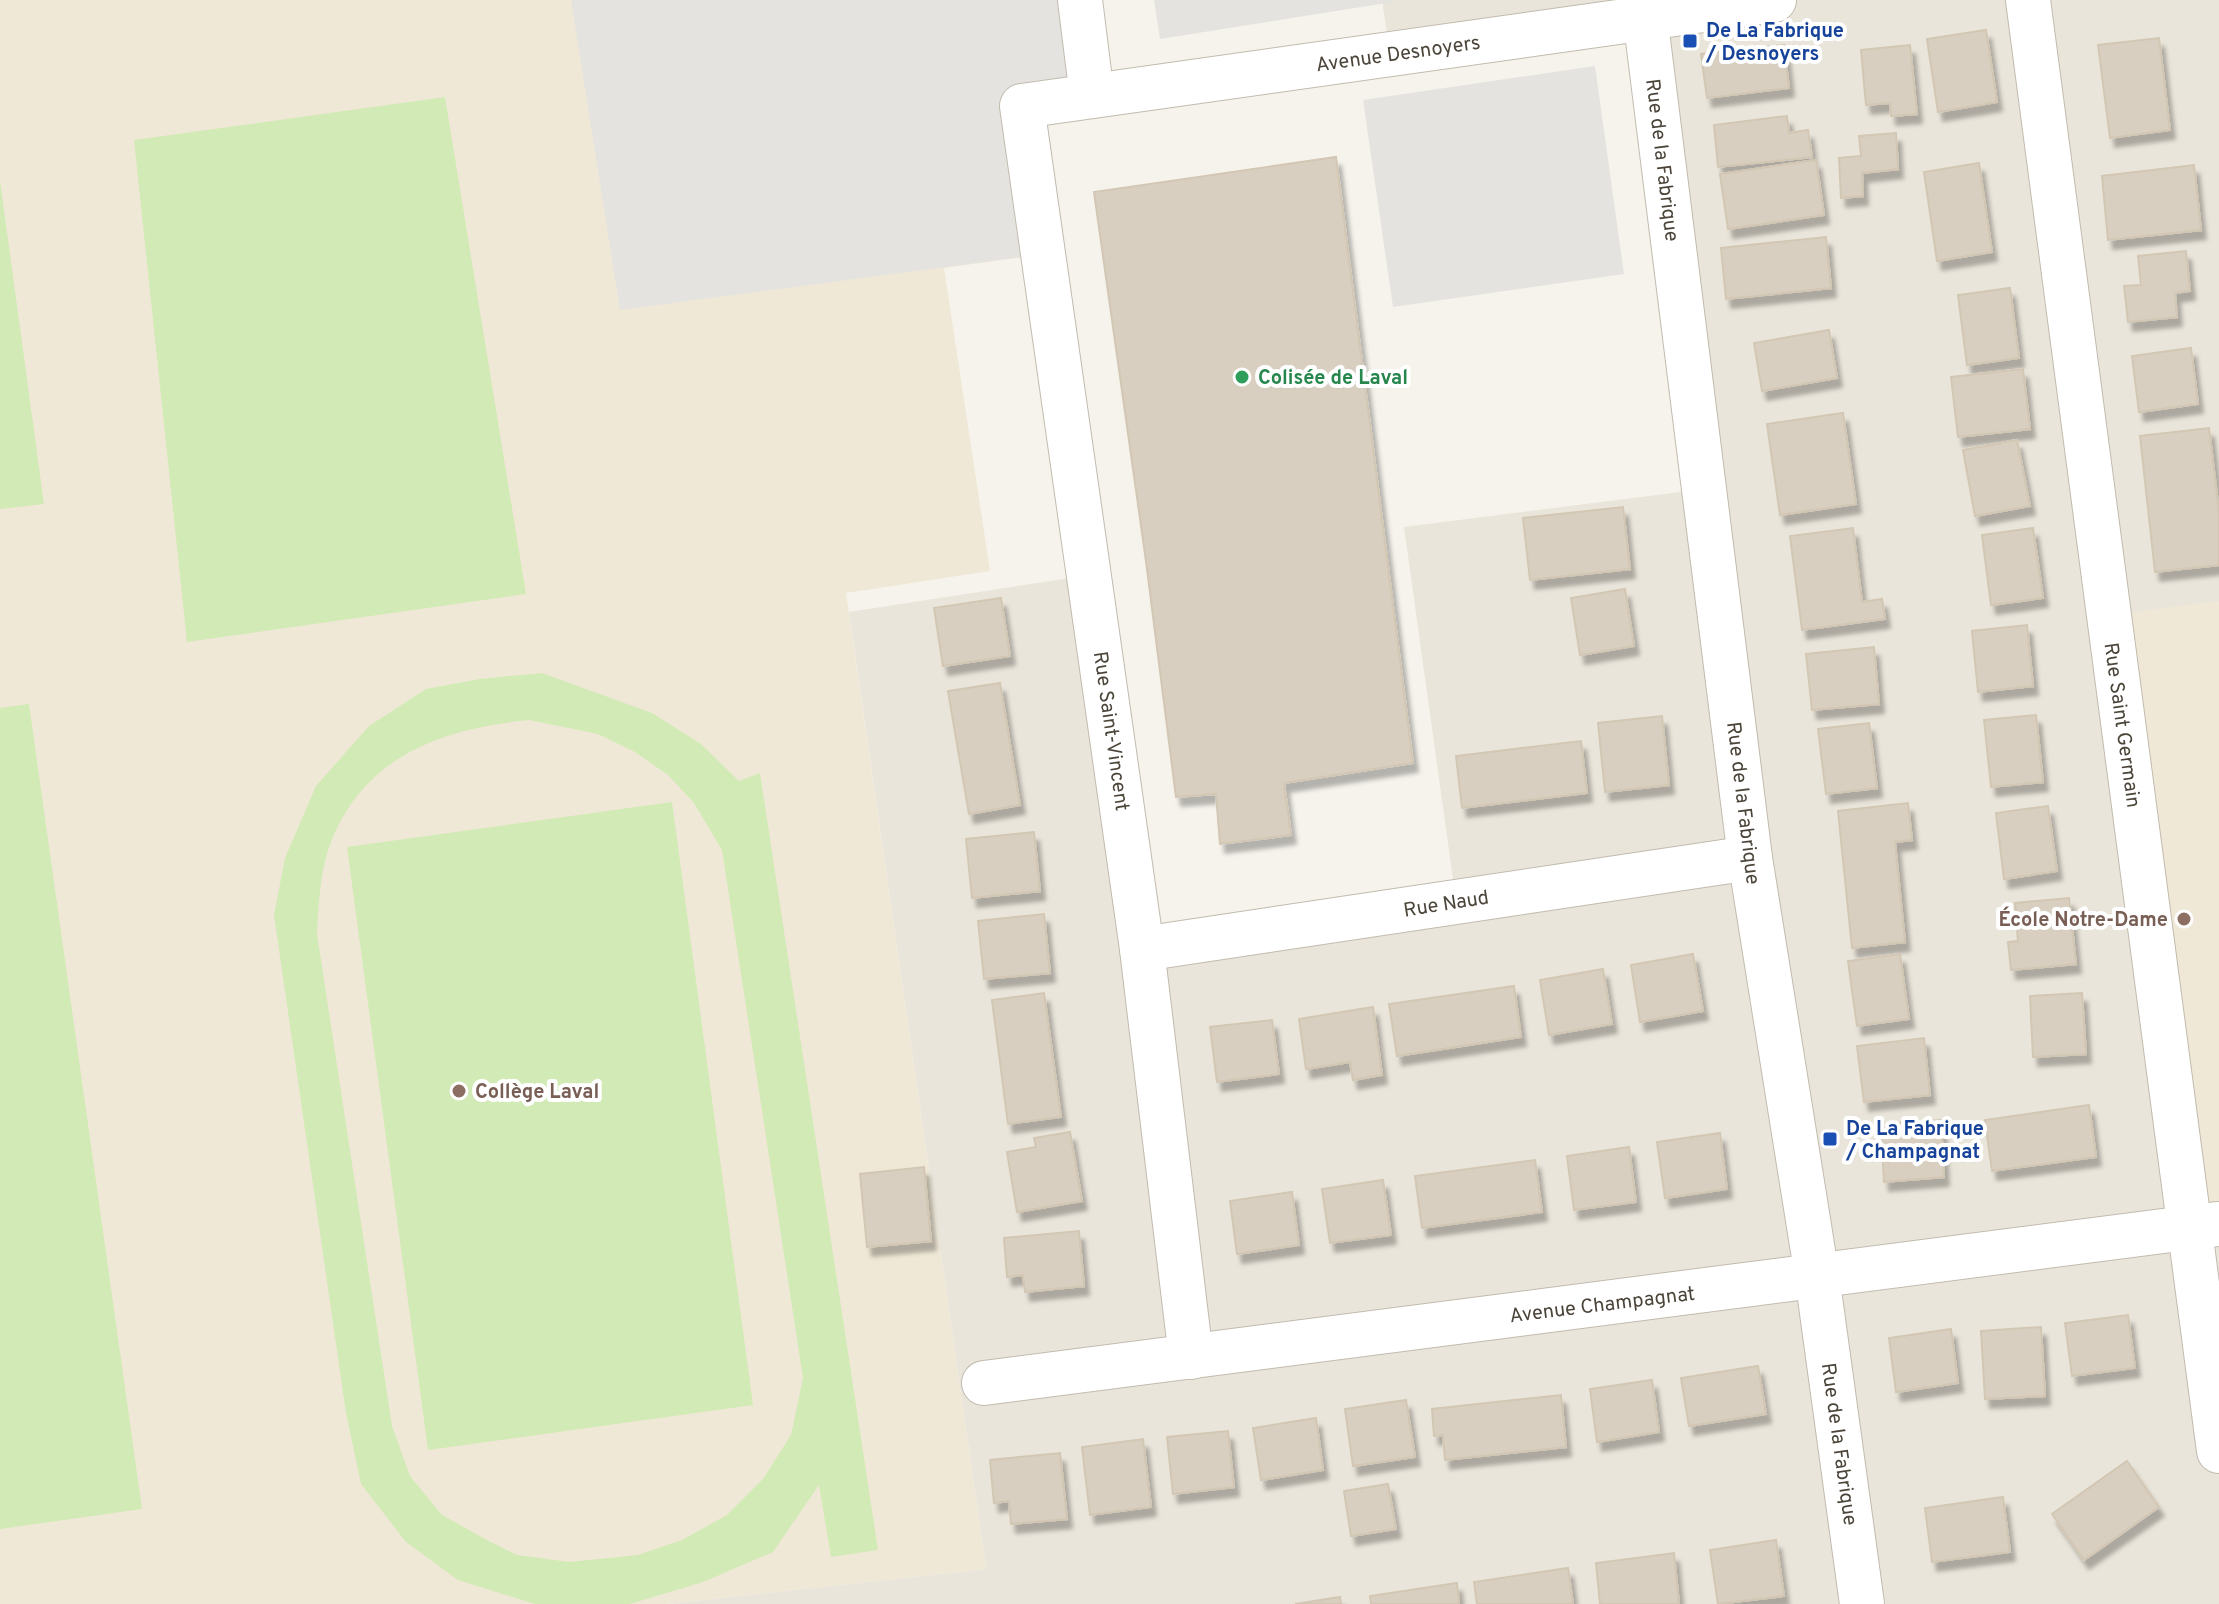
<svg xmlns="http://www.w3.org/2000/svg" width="2219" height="1604" font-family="Overpass,sans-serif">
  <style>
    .residential { fill: #eae5da }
    .education { fill: #efe8d6 }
    .green { fill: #d2eab5; fill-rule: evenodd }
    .parking { fill: #e5e3e0 }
    .building { fill: #d8cfc1; stroke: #d3c7b4; stroke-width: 2; filter: url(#shadow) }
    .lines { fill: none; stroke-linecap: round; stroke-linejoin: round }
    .street-casing { stroke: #c2bbae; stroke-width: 46 }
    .street { stroke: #fff; stroke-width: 44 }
    .transit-dot { fill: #1a4fb4; stroke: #fff; stroke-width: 3 }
    .leisure-dot { fill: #2e9e5b; stroke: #fff; stroke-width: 3 }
    .education-dot { fill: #8d6e63; stroke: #fff; stroke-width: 3 }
    .labels { text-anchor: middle; stroke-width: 8; stroke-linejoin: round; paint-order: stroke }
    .transit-label { font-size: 20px; font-weight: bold; fill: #164399; stroke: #fff; text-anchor: start }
    .street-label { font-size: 20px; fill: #4b4439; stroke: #fff }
    .leisure-label { font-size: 20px; font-weight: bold; fill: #27864d; stroke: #fff; text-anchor: start }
    .education-label { font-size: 20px; font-weight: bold; fill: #785e54; stroke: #fff; text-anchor: end }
  </style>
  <defs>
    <filter id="shadow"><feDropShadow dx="5" dy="9" stdDeviation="2" flood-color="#0004"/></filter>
  </defs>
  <rect width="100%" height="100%" fill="#f6f3ec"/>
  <path class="residential" d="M1382,0H2219V1604H666L986,1569L849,612L1090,575L1142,948L1456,901L1404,527L1704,489L1645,19L1390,54Z"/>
  <g class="education">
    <path d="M0,0H1080L1023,106L1045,254L944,268L990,571L846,593L986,1569L665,1604H0Z"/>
    <path d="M2219,601V1224L2190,1227L2110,615Z"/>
  </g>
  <g class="green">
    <path d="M445,97L526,594L187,642L134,140Z"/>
    <path d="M0,181L44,504L0,509Z"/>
    <path d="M542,673L652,713L701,744L739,781L760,773L878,1550L831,1557L819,1485L773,1552L703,1582L630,1604H535L458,1580L406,1542L361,1484L346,1413L274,915L285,858L316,786L369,726L426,689L480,679ZM529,720L598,734L635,752L668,775L694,803L722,850L803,1378L791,1435L763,1479L727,1515L682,1540L638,1555L569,1562L517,1555L487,1540L442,1515L410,1476L392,1426L317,934C319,901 320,867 333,837C368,754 446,728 529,720Z"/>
    <path d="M29,704L142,1509L0,1529V708Z"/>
    <path d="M672,802L753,1405L428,1450L347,847Z"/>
  </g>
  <g class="parking">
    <path d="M571,0H1080L1092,96L1023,106L1045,254L620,310Z"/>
    <path d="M1154,0H1393V2L1160,39Z"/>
    <path d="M1595,66L1624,274L1393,307L1363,100Z"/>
  </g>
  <g class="building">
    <path d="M1986,30L1997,102L1938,112L1927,39Z"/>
    <path d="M2159,38L2170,130L2110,138L2098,45Z"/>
    <path d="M1784,45L1789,88L1707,98L1701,54Z"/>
    <path d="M1910,45L1917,114L1891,116L1890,103L1866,105L1861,50Z"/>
    <path d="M1787,116L1789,133L1808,130L1812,157L1718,167L1714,125Z"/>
    <path d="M1896,133L1898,169L1862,173L1863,196L1841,198L1839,158L1861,156L1859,136Z"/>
    <path d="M1336,157L1413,763L1284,783L1291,835L1220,844L1216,794L1176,797L1146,561L1094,192Z"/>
    <path d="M1816,160L1824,215L1728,229L1720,174Z"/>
    <path d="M1979,163L1992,252L1937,261L1924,172Z"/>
    <path d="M2194,165L2201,230L2108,240L2102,176Z"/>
    <path d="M1826,237L1831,288L1726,299L1721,248Z"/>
    <path d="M2186,251L2190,291L2175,293L2177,317L2128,322L2124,286L2141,285L2138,256Z"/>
    <path d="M2010,288L2019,358L1967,365L1958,295Z"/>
    <path d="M1829,330L1837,378L1762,391L1754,343Z"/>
    <path d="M2191,348L2198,404L2139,412L2132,356Z"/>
    <path d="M2023,369L2030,429L1958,437L1951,377Z"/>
    <path d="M1843,413L1856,504L1780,515L1767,424Z"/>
    <path d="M2209,428L2219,512V565L2155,572L2140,436Z"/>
    <path d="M2017,440L2030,506L1975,516L1963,450Z"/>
    <path d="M1623,507L1630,569L1530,580L1523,518Z"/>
    <path d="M1853,528L1862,602L1882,599L1885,619L1802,630L1790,536Z"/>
    <path d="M2033,528L2043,598L1991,605L1982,535Z"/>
    <path d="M1625,589L1634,646L1580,655L1571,598Z"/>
    <path d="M1001,598L1010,656L943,666L934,608Z"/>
    <path d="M2027,625L2033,686L1978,692L1972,631Z"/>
    <path d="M1874,647L1879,704L1812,710L1806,654Z"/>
    <path d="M1000,683L1020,805L969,814L948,691Z"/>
    <path d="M2036,715L2043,782L1991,787L1984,720Z"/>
    <path d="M1662,716L1669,785L1605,792L1598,723Z"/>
    <path d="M1869,723L1877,788L1826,794L1818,729Z"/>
    <path d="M1581,741L1587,793L1462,808L1456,756Z"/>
    <path d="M1908,803L1912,840L1895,842L1905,942L1852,948L1838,811Z"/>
    <path d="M2048,806L2057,871L2004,879L1996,813Z"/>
    <path d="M1034,832L1040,891L972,898L966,839Z"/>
    <path d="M2069,898L2076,964L2011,970L2008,942L2018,941L2015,903Z"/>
    <path d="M1044,914L1050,973L984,979L978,921Z"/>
    <path d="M1693,954L1703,1011L1640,1022L1631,965Z"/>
    <path d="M1900,954L1909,1019L1857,1026L1848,961Z"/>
    <path d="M1603,969L1612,1024L1549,1035L1540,980Z"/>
    <path d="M1514,986L1521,1037L1397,1056L1389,1004Z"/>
    <path d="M1044,993L1061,1117L1008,1124L992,1000Z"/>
    <path d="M2082,993L2086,1054L2033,1057L2030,996Z"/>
    <path d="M1373,1007L1382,1075L1353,1080L1350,1062L1306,1069L1299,1019Z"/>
    <path d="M1272,1020L1279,1074L1217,1082L1210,1027Z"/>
    <path d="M1924,1038L1930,1095L1864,1102L1857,1046Z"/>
    <path d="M2089,1105L2096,1157L1992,1171L1985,1120Z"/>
    <path d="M1941,1120L1944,1177L1884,1182L1881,1124Z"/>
    <path d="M1070,1132L1082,1201L1017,1212L1007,1152L1036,1147L1034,1138Z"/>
    <path d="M1720,1133L1727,1189L1665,1198L1657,1142Z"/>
    <path d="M1629,1147L1636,1202L1574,1210L1567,1156Z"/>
    <path d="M1535,1160L1542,1212L1422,1228L1415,1176Z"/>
    <path d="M924,1167L931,1241L867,1247L860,1174Z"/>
    <path d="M1383,1180L1391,1235L1330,1243L1322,1189Z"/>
    <path d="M1292,1192L1299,1245L1237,1254L1230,1201Z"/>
    <path d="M1079,1231L1084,1286L1025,1292L1023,1275L1007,1277L1004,1238Z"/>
    <path d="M2128,1315L2135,1368L2072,1376L2065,1323Z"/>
    <path d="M2041,1327L2045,1396L1985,1399L1981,1331Z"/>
    <path d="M1951,1329L1958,1383L1896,1392L1889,1338Z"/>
    <path d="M1758,1366L1766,1414L1689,1426L1681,1378Z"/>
    <path d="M1652,1380L1659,1432L1597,1442L1590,1389Z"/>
    <path d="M1561,1395L1566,1447L1445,1460L1443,1435L1434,1436L1432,1409Z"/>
    <path d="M1406,1400L1415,1457L1353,1466L1345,1409Z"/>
    <path d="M1316,1418L1323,1470L1261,1480L1253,1428Z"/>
    <path d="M1228,1431L1234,1487L1173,1494L1167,1437Z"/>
    <path d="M1143,1439L1151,1507L1090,1515L1082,1447Z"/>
    <path d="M1060,1453L1067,1519L1011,1524L1009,1501L994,1503L990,1460Z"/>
    <path d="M2127,1461L2159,1507L2084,1560L2052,1514Z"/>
    <path d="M1388,1484L1396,1529L1351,1536L1344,1491Z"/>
    <path d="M2003,1497L2010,1552L1932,1562L1925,1508Z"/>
    <path d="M1776,1540L1784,1596L1718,1604L1710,1550Z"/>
    <path d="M1674,1553L1679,1604H1600L1596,1563Z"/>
    <path d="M1568,1568L1573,1604H1477L1474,1582Z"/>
    <path d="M1457,1583L1459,1604H1371L1370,1596Z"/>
    <path d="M1340,1597L1341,1604H1295Z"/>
  </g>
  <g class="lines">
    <g class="street-casing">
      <g id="street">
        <path d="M1080,0L1092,96"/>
        <path d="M1643,0L1750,858L1817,1276L1862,1604"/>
        <path d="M2028,0L2219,1451"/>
        <path d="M1142,949L1750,858"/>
        <path d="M1191,1357L1142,949L1022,106L1774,0"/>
        <path d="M984,1383L2217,1224"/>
      </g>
    </g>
    <use href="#street" class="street"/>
  </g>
  <g class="transit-dot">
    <rect x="1682" y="33" width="16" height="16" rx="4"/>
    <rect x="1822" y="1131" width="16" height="16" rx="4"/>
  </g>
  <circle class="leisure-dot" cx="1242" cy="377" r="8"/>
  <g class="education-dot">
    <circle cx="2184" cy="919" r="8"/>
    <circle cx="459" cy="1091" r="8"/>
  </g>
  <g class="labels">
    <g class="transit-label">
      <text x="1706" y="37">De La Fabrique<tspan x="1706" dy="23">/ Desnoyers</tspan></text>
      <text x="1846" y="1135">De La Fabrique<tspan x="1846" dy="23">/ Champagnat</tspan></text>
    </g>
    <g class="street-label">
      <text transform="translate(1398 53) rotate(-8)" y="7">Avenue Desnoyers</text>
      <text transform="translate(1663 160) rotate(83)" y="7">Rue de la Fabrique</text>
      <text transform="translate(2123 725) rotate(82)" y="7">Rue Saint Germain</text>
      <text transform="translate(1112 731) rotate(82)" y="7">Rue Saint-Vincent</text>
      <text transform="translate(1744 803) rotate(83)" y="7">Rue de la Fabrique</text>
      <text transform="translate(1446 903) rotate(-9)" y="7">Rue Naud</text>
      <text transform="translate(1602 1304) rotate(-7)" y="7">Avenue Champagnat</text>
      <text transform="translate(1840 1444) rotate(82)" y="7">Rue de la Fabrique</text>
    </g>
    <g class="leisure-label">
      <text x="1258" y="384">Colisée de Laval</text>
    </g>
    <g class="education-label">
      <text x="2168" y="926">École Notre-Dame</text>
      <text x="475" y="1098" text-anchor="start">Collège Laval</text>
    </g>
  </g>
</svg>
